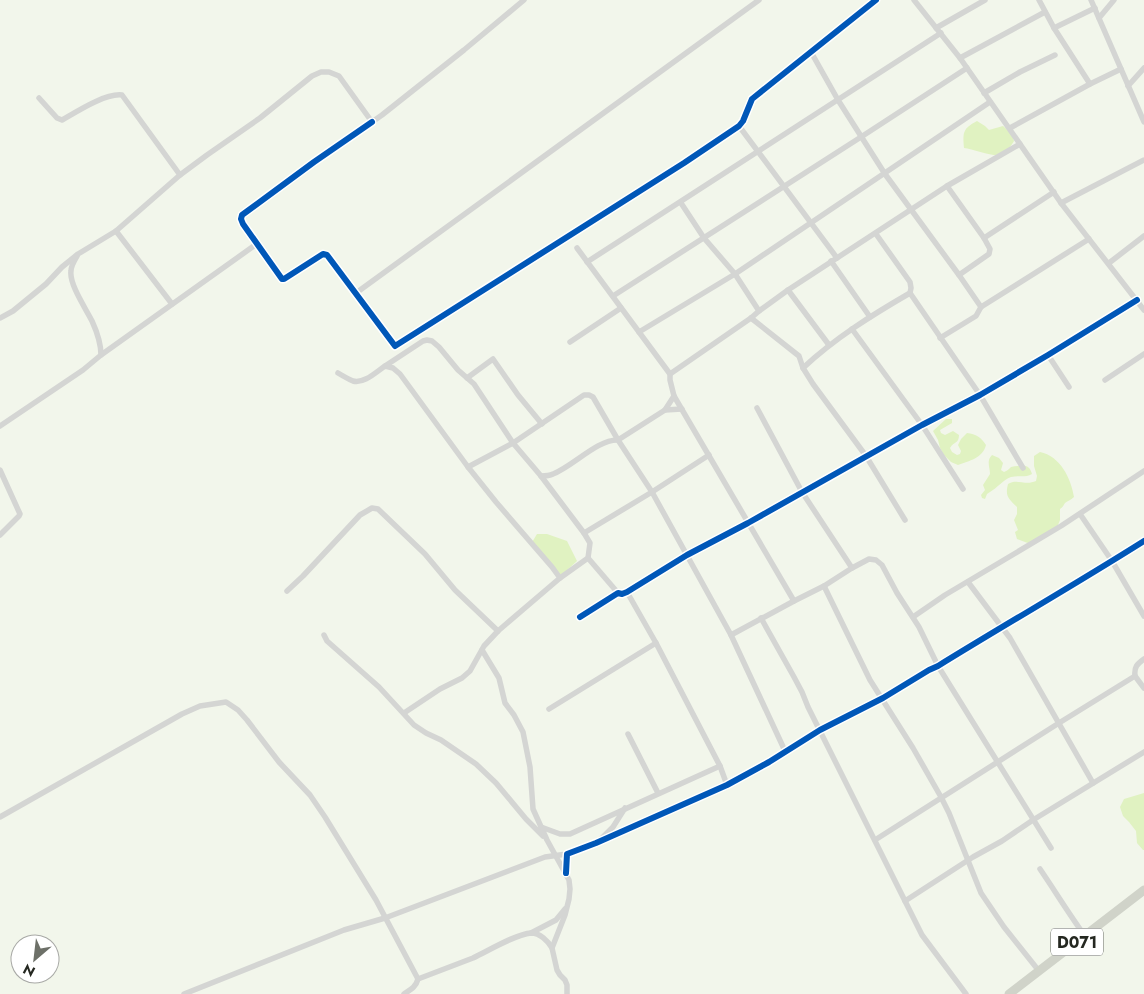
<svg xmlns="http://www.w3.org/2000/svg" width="1144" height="994" font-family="Jost,sans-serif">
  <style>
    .green { fill: #e0f2c1 }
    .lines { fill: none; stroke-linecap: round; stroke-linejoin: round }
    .street { stroke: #d4d5d3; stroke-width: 5.5 }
    .primary { stroke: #d0d3c9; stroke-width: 9 }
    .cycleway-casing { stroke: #fff; stroke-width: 9 }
    .cycleway { stroke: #0057b8; stroke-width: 6 }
    .labels { text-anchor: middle; stroke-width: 4; stroke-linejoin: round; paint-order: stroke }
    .shield { fill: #fff; stroke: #666864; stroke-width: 1 }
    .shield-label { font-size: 16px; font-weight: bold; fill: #252821 }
  </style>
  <rect width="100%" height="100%" fill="#f2f6eb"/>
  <g class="green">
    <path d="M977,121L985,126L989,130L1003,126L1011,133L1014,141C1011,146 1006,153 1000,155C993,157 973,149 964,148C963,133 962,129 977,121Z"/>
    <path d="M946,419H952V423L940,430L941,433L945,435L953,431L959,435C959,444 954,441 950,448L952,452L957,455L960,454L961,451L958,445L961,439L967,433C976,434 981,437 986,445C983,458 969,461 958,465L951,462L944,455L940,448L938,440L933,431Z"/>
    <path d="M1040,452C1060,456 1071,478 1074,497C1071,500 1067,501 1065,503C1063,506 1063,507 1060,509V520L1056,530L1033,545L1017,539L1015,532L1018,530L1014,520L1017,514V507C1008,498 1005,496 1008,484C1017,478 1025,486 1036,481L1037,476L1034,466V456Z"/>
    <path d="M992,455L999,458L1003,463L1001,470L1004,472C1007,471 1009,469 1011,467C1014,466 1017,466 1020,466C1027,465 1030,467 1032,474C1025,478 1019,475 1011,477C1003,480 997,488 990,492L987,494L985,499L982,498L981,495L985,490L983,485L990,474C990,467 986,461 992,455Z"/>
    <path d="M537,534H547L567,541L577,561L565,572L558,576L531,544Z"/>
    <path d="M1144,793V850H1143L1137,843L1136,831L1129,822L1123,816L1120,807L1124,799Z"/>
  </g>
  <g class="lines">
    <g class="street">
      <path d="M914,0L960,58L1061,203L1144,310"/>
      <path d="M1039,0L1054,28L1090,84"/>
      <path d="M1091,0L1144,122"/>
      <path d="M1099,18L1114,0"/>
      <path d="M936,28L985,0"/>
      <path d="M1054,28L1095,8"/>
      <path d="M811,52L838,100L885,174L959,275L981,307"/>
      <path d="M960,58L1045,12"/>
      <path d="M1128,86L1144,68"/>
      <path d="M984,93L1020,72L1055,55"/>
      <path d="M39,98L57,118L62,120C76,112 105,93 122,95L180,175"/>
      <path d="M372,122L314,162L242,215L241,219L243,224L282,279H284L323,254L327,255L395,346L684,163L739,126L743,121L752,99L876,0"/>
      <path d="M739,126L837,258"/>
      <path d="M1010,128L1090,84L1121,69"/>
      <path d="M947,186L984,238L990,249L989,254L959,275"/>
      <path d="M681,203L704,238L735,274L759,311"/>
      <path d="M1061,203L1144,160"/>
      <path d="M116,231L172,304"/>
      <path d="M984,238L1054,192"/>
      <path d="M577,248L670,374V380L674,396L794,601"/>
      <path d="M831,261L870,317"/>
      <path d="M587,262L941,33"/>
      <path d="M1109,263L1144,236"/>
      <path d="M788,290L829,345"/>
      <path d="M356,293L759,0"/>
      <path d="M910,293L980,395L1023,468"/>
      <path d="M613,296L861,137L967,68"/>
      <path d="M0,318L13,311L46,284L62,267L78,254L116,231L180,175L207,155L260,118L312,76L321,72H329L339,76L372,122L382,115L464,50L524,0"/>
      <path d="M751,318L799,356L803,368L813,384L866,456L905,520"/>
      <path d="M852,329L922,425L963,489"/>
      <path d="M639,332L735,274L990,102"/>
      <path d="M940,338L976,316L981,307L1089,239"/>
      <path d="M570,342L621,308"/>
      <path d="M101,355L258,243"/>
      <path d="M1048,355L1069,387"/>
      <path d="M385,366L423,341L427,340L432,341L439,347L458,370L474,384L513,443L541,476L584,533L590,543L588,558L560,578L498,631L484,646L470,671L462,678L440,689L404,713"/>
      <path d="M803,368C835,338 872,315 910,293L911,288L910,282L876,234"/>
      <path d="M338,373C343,376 348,379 353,381C364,384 376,372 385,366L393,368L400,374L468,467L496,502L552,567L560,578"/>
      <path d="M670,374L751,318L759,311L788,290L947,186L1020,144"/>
      <path d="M467,378L493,359L518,395L542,424"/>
      <path d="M1105,380L1144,354"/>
      <path d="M665,410L682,409"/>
      <path d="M0,426L83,370L101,355C101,344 97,332 92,321C86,309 69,284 71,271C71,266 74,261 77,256"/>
      <path d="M468,467L513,443L584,395H589L593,397L618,440L652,492L731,635L785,751"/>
      <path d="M0,470L20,514L19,516L0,535"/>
      <path d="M541,476C545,476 549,476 553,474C572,467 598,439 618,440L665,410L674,396"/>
      <path d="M1080,514L1112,561L1144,616"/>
      <path d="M584,533L652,492L709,455"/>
      <path d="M588,558L618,593"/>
      <path d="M852,568L869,559L876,560L882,565L897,593L919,627L938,666L1051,848"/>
      <path d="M968,582L1010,638L1093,783"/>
      <path d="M824,586L870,680L913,748L941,797L949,813L981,893L1004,927L1039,971"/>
      <path d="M287,591L303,576L360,515L372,508L378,509L425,554L455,590L498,631"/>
      <path d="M627,592L656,643L720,766L727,785"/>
      <path d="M580,617L618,593L622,594L627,592L687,555L748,523L922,425L980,395L1048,355L1137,300"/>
      <path d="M913,617L945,595L1061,526L1144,471"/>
      <path d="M761,618L794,677L802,692L808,707L922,935L966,994"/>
      <path d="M324,635L327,641L379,687L414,725L426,733L441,740L476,764L496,783L526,819L543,836"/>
      <path d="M731,635L794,601L824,586L852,568L802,492L757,408"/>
      <path d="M482,650L499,678L505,703L514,715L523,732L530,767L533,809L547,840L569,880L570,889L569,899L565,915L552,948L557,970L560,975L565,980L567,985V994"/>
      <path d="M1135,676C1134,667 1137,664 1144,659"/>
      <path d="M549,709L656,643"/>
      <path d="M628,734L658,793"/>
      <path d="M0,817L182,714L200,706L226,702L238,710L247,720L279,762L310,795L325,817L376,900L418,979C416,987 410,990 404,994"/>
      <path d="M541,827L560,834H570L720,766"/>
      <path d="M600,840L613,827L625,808"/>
      <path d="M875,840L1059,723L1135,676L1144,688"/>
      <path d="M1040,869C1055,891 1069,914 1085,936"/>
      <path d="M566,873L567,854L596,843L727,785L769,762L820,730L883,698L929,670L938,666C1006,624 1076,584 1144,541"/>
      <path d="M905,901L973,857L1002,841L1033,820L1144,752"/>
      <path d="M531,933L556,920L565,909"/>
      <path d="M418,979C436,972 455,965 473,958C488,951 516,934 531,933C540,933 548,941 552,948"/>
      <path d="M184,994L344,930L385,918L545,857L567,854"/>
    </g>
    <path class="primary" d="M1009,994L1144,890"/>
    <g class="cycleway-casing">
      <g id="cycleway">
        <path d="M372,122L314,162L242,215L241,219L243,224L282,279H284L323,254L327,255L395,346L684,163L739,126L743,121L752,99L876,0"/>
        <path d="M580,617L618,593L622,594L627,592L687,555L748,523L922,425L980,395L1048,355L1137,300"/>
        <path d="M566,873L567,854L596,843L727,785L769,762L820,730L883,698L929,670L938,666C1006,624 1076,584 1144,541"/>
      </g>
    </g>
    <use href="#cycleway" class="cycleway"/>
  </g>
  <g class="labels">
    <rect class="shield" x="1051" y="928.5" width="52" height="27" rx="4"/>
    <g class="shield-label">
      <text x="1077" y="948">D071</text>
    </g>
  </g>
  <g transform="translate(35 959) rotate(208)"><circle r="24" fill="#ffffff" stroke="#a8a9a6"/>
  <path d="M0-4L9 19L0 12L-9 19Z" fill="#6d7068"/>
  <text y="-8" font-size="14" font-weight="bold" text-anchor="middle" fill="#252821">N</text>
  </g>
</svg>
